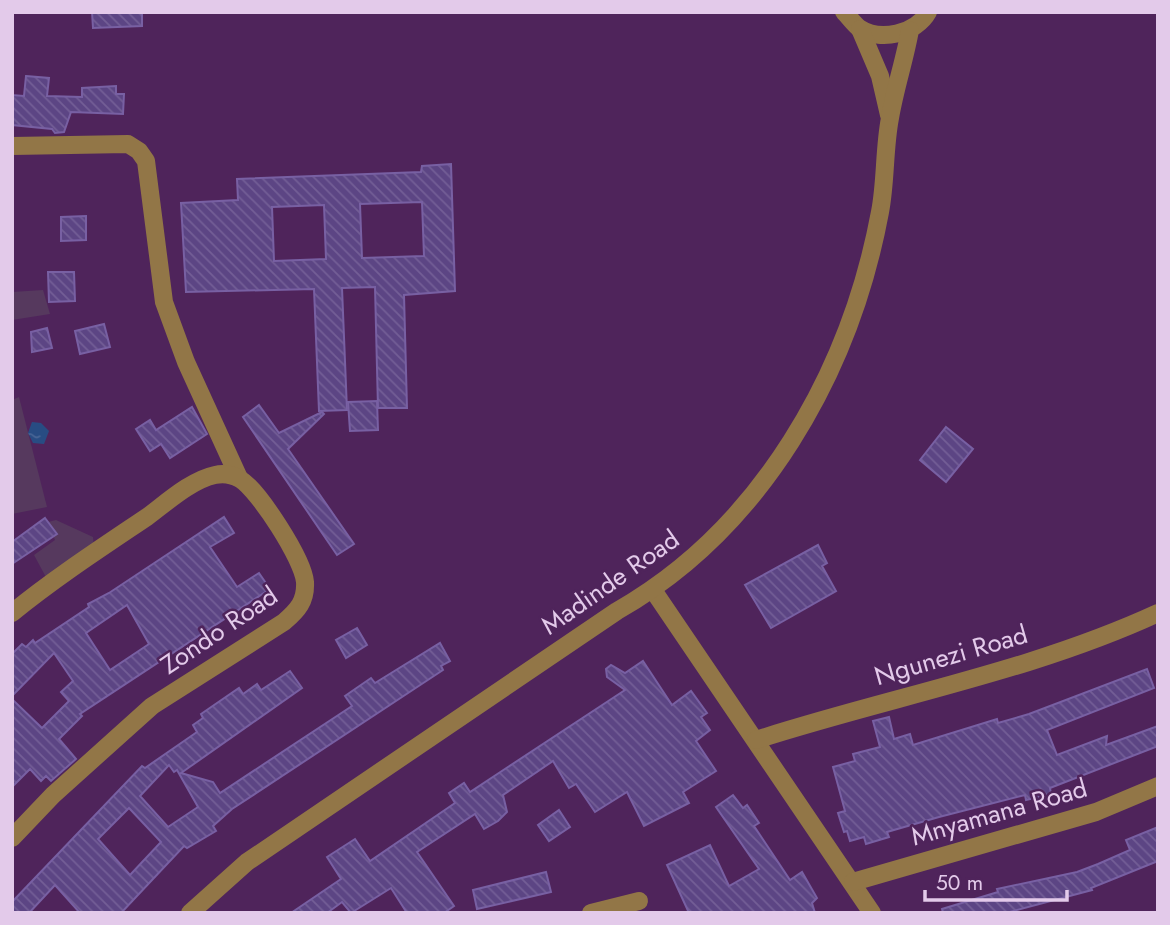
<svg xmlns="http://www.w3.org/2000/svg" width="1170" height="925" font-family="Jost,sans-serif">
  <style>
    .grass { fill: #56395e }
    .water { fill: url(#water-ripples) }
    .building { fill: url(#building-back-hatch); stroke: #7860a3; stroke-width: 2; fill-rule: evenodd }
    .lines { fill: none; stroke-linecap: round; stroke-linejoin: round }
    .minor { stroke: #927647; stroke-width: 18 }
    .labels { text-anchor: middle; stroke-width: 5; stroke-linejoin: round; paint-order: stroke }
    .street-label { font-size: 26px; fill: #e3caea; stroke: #4f245b }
  </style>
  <defs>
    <pattern id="water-ripples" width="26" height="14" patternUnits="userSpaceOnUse" patternTransform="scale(1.75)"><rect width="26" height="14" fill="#284c83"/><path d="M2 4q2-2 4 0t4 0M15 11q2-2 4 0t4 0" fill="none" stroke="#476495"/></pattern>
    <pattern id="building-back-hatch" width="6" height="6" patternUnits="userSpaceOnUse" patternTransform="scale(1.75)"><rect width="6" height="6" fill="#5c4584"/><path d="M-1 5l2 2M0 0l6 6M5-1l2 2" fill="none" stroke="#735e96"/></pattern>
  </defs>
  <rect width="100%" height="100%" fill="#4f245b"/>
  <g class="grass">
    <path d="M43,290L50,314L12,320V292Z"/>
    <path d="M19,397L47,507L12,514V400Z"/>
    <path d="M56,520L93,537L94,548L47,579L34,555L55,540L48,522Z"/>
  </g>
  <path class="water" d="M32,422L41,423L49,431L44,444L33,443L28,433Z"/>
  <g class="building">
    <path d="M92,12H142V26L93,28Z"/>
    <path d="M26,76L49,78L47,96L82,97V88L116,86V94H124L123,114L71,112L64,132L55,133L52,129L12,125V95L24,96Z"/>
    <path d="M451,164L455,291L404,295L407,408H378L375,287L342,288L347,410L319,411L314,289L186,292L181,203L238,200L237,179L421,172L422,166ZM422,202L424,256L362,258L360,204ZM324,205L326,259L274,261L272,207Z"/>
    <path d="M86,216V240L61,241V217Z"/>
    <path d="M48,272H74L75,301L49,302Z"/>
    <path d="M104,324L110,347L80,354L75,331Z"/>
    <path d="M47,328L52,348L32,352L31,332Z"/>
    <path d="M377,401L378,430L350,431L348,402Z"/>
    <path d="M259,405L279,433L322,412L324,414L288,449L354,544L337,555L243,417Z"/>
    <path d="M192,407L207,434L170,458L161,444L150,451L136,429L150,420L156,430Z"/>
    <path d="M946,427L973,449L946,482L920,460Z"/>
    <path d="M224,517L234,533L210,547L237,587L259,573L270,589L80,714L82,716L59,739L76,759L51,781L46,776L41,781L30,769L12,787V699L42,728L69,701L61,692L73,681L54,653L12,696V654L22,644L26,647L33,640L35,643L89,607L88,604L109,593ZM127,605L149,644L110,670L86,633Z"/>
    <path d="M45,518L57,534L12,564V542Z"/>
    <path d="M818,545L827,563L822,566L836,591L771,628L745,585Z"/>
    <path d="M357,628L367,645L346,658L336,640Z"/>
    <path d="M440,643L450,661L441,666L443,670L232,809L213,826L216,831L187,848L184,846L121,913H80L55,885L29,913H12V902L142,766L145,768L197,732L193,725L203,718L201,714L239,688L243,694L257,684L261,690L290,671L302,688L181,773L213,782L220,793L352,706L345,696L371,678L375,683ZM169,765L174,772L177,770L198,807L168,827L140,796ZM129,808L161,842L130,875L98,839Z"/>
    <path d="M643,661L672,705L691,691L707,713L701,717L710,730L696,741L716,771L683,792L689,803L644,826L627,792L595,812L576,784L569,788L553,761L503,795L507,812L498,821L484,829L475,814L417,852L454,906L444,913H407L391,888L351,913L342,902L327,913H291L341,879L327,857L355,839L370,861L455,803L449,793L464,783L470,792L625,690L607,677L606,669L611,665L625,673Z"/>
    <path d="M1147,669L1154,688L1047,730L1057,755L1107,736L1106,745L1158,726V746L1050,788L1051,794L1026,800L1025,795L939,817L887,832L889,837L866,844L864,837L850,841L847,831L844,832L838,813L845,811L833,767L855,761L853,754L880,747L873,721L889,717L894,739L910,734L913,745L997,719L998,723L1029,714Z"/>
    <path d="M733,795L743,808L747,805L759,823L754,826L790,880L802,872L817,898L812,903L815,913H689L667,865L710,845L729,886L759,869L716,807Z"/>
    <path d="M559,810L570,827L549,841L538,825Z"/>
    <path d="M1158,827V861L1091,888L1092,890L1006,913H943L942,909L998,892L997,889L1077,872L1098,864L1130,850L1126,840Z"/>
    <path d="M546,872L551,892L477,909L473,890Z"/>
  </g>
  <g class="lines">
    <g class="minor">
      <path d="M844,12C849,17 854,24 859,28C880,42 916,34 928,12"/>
      <path d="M860,29L880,76L889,115"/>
      <path d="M12,146L128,144L139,151L146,161L164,302L186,362L239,478"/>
      <path d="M653,590L872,913"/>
      <path d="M12,613C55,578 101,548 147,517C166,503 191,480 215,475C224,473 233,475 240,479C259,491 303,559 305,582C306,601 298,610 284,622L152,706L53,795L12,838"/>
      <path d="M756,740C889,697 1030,672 1158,613"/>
      <path d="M853,882L1096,812L1158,786"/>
      <path d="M190,913L247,862L617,611C761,529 850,373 880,212C886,181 884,149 890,118C895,88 905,59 910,30"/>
      <path d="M591,913L639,901"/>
    </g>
  </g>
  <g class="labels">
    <g class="street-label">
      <text transform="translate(610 582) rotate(-35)" y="9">Madinde Road</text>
      <text transform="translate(219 630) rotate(-34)" y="9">Zondo Road</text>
      <text transform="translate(951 655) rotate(-16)" y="9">Ngunezi Road</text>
      <text transform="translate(999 812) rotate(-16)" y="9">Mnyamana Road</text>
    </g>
  </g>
  <rect width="1170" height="925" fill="none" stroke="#e3caea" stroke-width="28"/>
  <path d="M925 890v10h142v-10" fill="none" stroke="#e3caea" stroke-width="3.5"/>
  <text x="936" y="890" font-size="21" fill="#e3caea" stroke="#4f245b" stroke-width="5" paint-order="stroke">50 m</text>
</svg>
